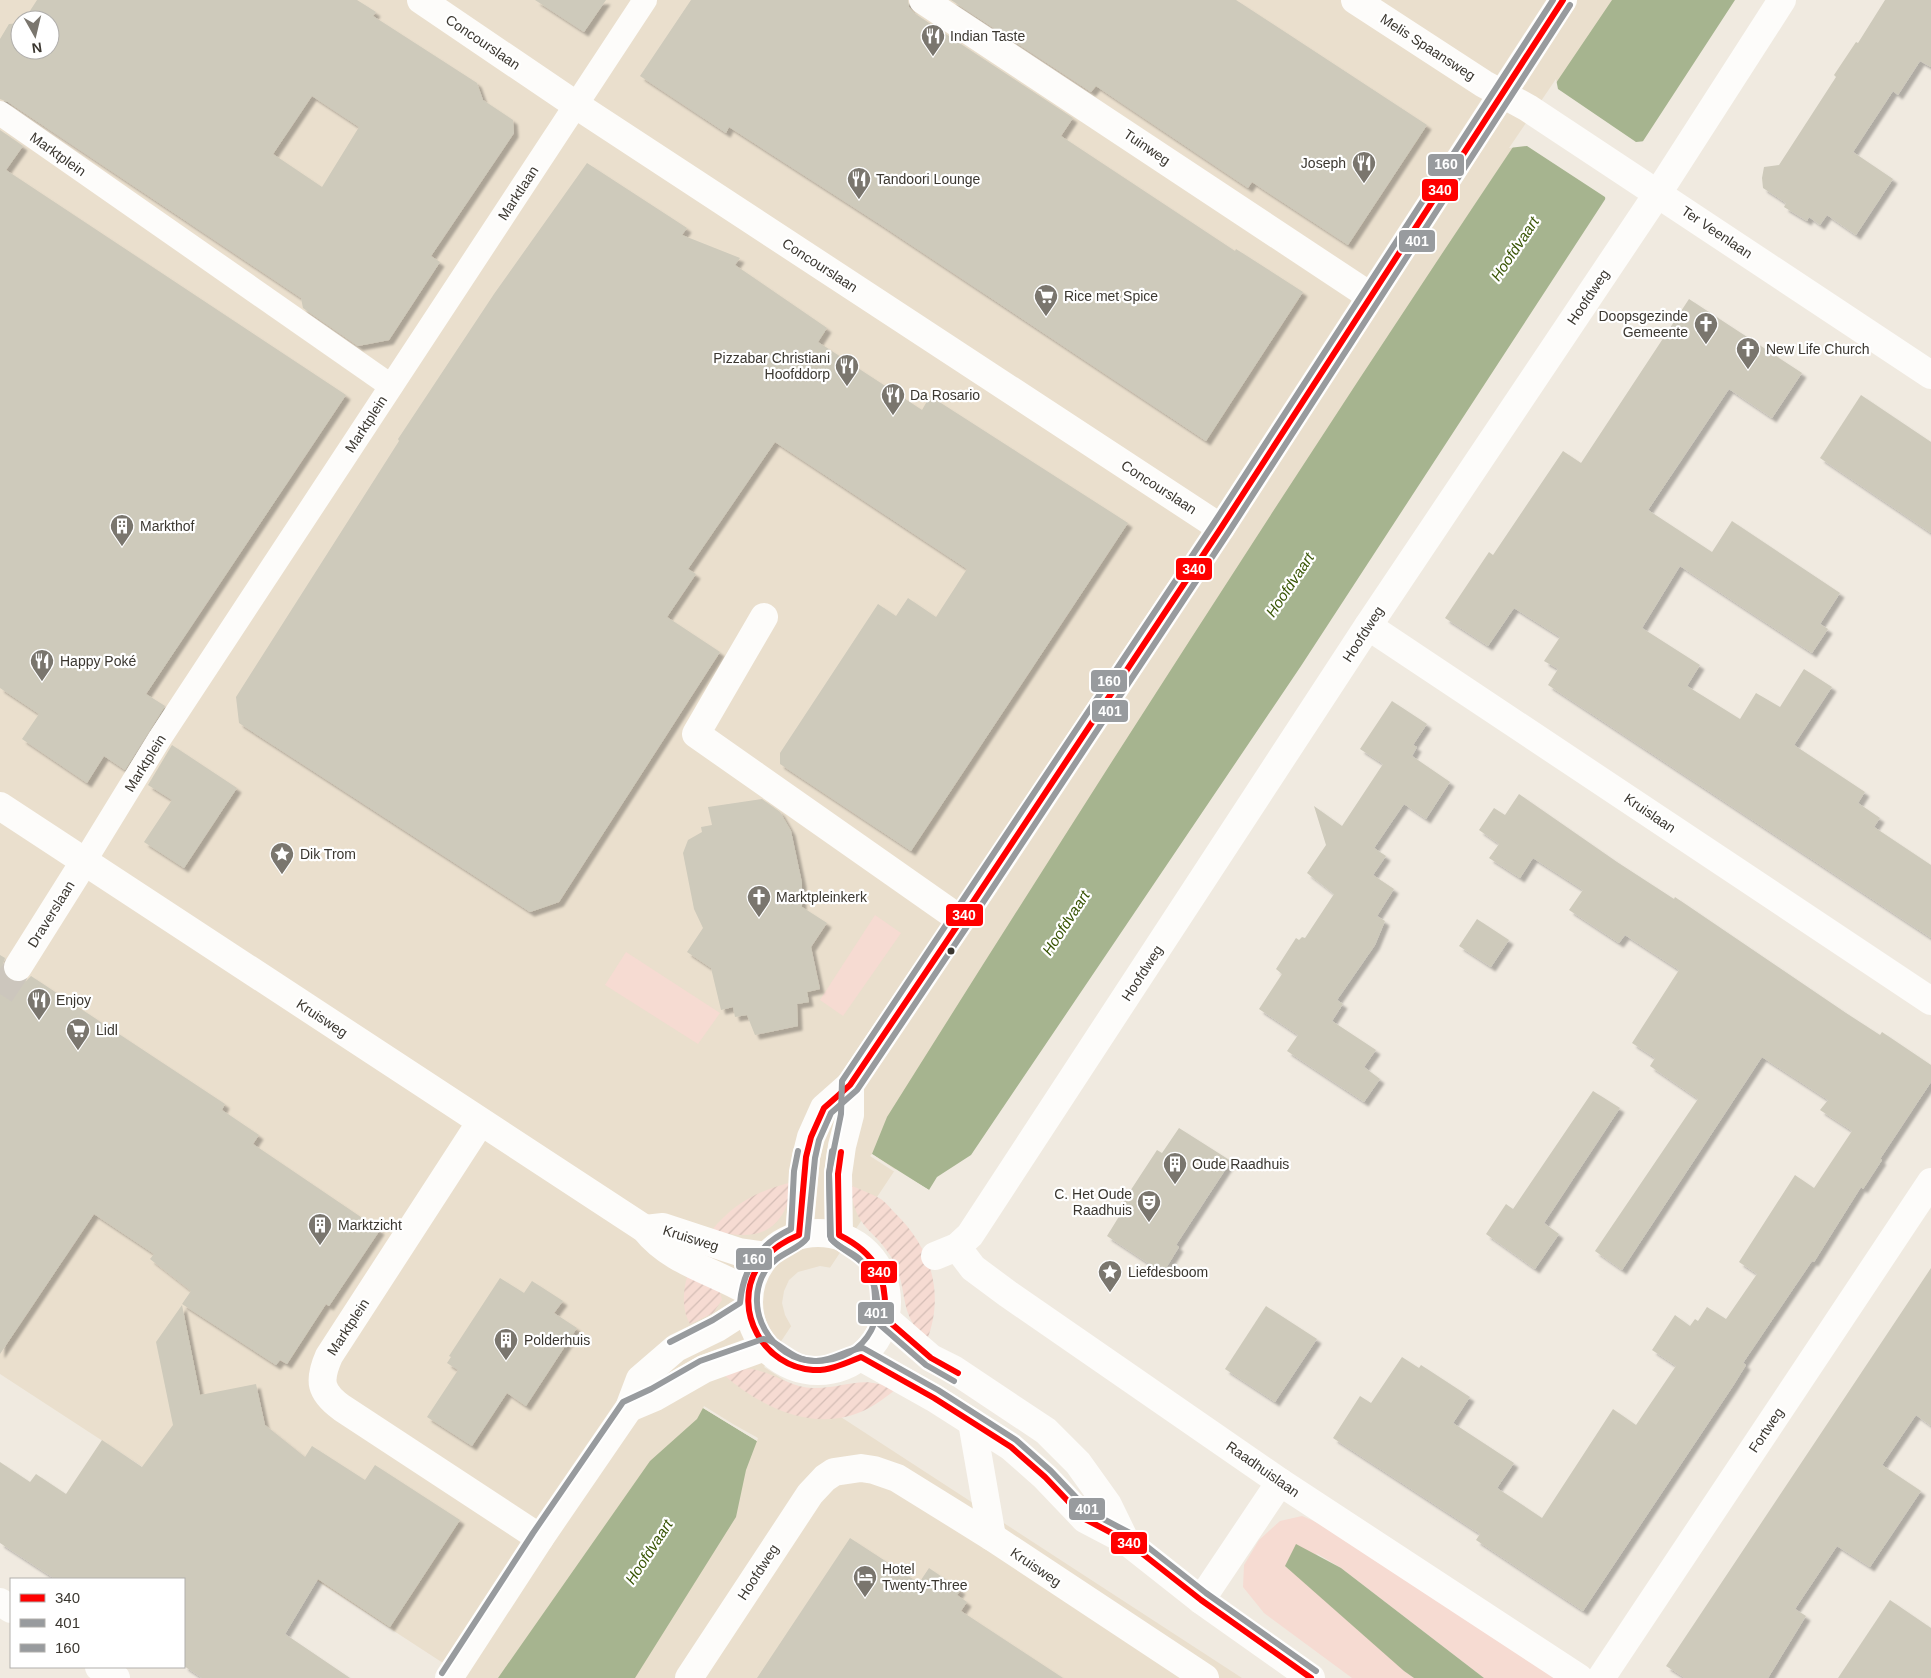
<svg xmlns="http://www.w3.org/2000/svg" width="1931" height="1678" font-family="Arial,sans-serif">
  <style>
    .built { fill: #eadfcd; fill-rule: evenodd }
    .grass { fill: #f6dbd2 }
    .garden { fill: url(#garden-furrows) }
    .water { fill: #a6b48f }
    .pier { fill: #f0eae0 }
    .building { fill: #cecabb; fill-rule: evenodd; filter: url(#shadow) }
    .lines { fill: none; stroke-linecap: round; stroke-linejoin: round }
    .minor-tunnel { stroke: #ccc6bd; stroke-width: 28; stroke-dasharray: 28 14; stroke-linecap: butt }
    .pedestrian { stroke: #fdfcfa; stroke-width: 24 }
    .minor { stroke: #fdfcfa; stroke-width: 28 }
    .tertiary { stroke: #fdfcfa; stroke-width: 28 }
    .bus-1-casing { stroke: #fff; stroke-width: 10 }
    .bus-2-casing { stroke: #fff; stroke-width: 10 }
    .bus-3-casing { stroke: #fff; stroke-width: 10 }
    .bus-1 { stroke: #f00; stroke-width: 6 }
    .bus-2 { stroke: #989b9e; stroke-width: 6 }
    .bus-3 { stroke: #989b9e; stroke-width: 6 }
    .bus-dot { fill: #3b3730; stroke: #fff; stroke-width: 2 }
    .labels { text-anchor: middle; stroke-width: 4.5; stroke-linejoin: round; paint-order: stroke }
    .poi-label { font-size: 14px; fill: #3b3730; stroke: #fff; text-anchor: start }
    .street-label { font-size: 14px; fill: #3b3730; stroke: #fff }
    .water-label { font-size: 15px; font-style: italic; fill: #385404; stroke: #fff }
    .line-badge { stroke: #fff; stroke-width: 2 }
    .badge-label { font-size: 14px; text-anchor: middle; font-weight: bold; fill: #fff }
  </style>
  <defs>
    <pattern id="garden-furrows" width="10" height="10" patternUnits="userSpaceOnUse" patternTransform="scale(1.25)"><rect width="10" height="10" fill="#f6dbd2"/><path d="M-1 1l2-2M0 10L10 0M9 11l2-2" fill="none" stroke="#d4bdb5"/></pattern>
    <filter id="shadow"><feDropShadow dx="4.5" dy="4.5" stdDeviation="1" flood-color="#0004"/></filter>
  </defs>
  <rect width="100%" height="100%" fill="#f0eae0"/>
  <path class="built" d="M0,0H1673L764,1367L1242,1678H466L0,1374ZM20,20H50V50H20Z"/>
  <g class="grass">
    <path d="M875,915L901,933L843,1016L820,1000Z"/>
    <path d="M626,952L720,1013L698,1044L605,985Z"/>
    <path d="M1302,1516L1330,1528L1555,1678H1484L1341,1568L1316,1553L1404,1671L1414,1678H1352L1264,1613L1243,1587L1244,1565L1259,1540L1280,1521Z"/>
  </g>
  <g class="garden">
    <path d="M793,1182C785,1232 758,1243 712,1230C734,1203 759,1190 793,1182Z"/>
    <path d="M850,1185C859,1189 870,1193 879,1198C885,1201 890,1208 895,1213C931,1248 945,1293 927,1340C897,1314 909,1289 893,1260C874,1227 855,1231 850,1185Z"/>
    <path d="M689,1271L719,1289L722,1300L713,1313L690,1324C681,1309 683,1287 689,1271Z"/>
    <path d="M752,1369C774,1373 793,1389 815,1388C848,1388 862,1374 895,1390C887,1396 878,1403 869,1408C819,1435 763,1409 724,1375L735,1370Z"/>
  </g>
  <g class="water">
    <path d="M1612,0H1735L1301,666L971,1155L937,1177L929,1190L872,1154L887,1117C1123,741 1363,367 1612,0Z"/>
    <path d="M703,1408L757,1441L746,1470L736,1517L635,1678H498L650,1461L697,1419Z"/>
    <path d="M1296,1544L1341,1568L1484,1678H1414L1404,1671L1285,1566Z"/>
  </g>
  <g class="pier">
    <path d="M1556,79L1558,89L1636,142L1646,141L1606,202L1605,197L1527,146L1509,148Z"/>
    <path d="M872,1154L902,1174L929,1190L928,1192L901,1176L870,1156Z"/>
    <path d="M820,1266L832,1268L842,1275L850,1284L854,1299L828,1336L822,1338L800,1333L791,1326L785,1315L782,1303L784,1291L789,1280L798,1272Z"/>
    <path d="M704,1406L733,1424L758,1438L757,1441L703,1408Z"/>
  </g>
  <g class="building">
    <path d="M37,0H357L376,12L373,16L477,83L483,100L513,120L514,133L431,256L440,262L389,340L358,346L303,308L301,298L8,102L0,99V39L9,24L20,23V50H50V20H24ZM312,96L359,127L322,187L273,154Z"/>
    <path d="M535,0H606L584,32Z"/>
    <path d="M691,0H908L909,7L914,13L1073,118L1061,136L1235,251L1236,249L1303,292L1206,441L881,225L729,127L726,133L640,76Z"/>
    <path d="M951,0H1236L1427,125L1348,245L1252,182L1248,188L1096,86L1091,92Z"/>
    <path d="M1885,0H1931V67L1920,61L1898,95L1893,91L1853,152L1893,179L1856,235L1827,215L1820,225L1809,217L1807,221L1784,207L1786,203L1763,188L1762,178L1764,167L1779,165L1836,77L1834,75L1856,42L1858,43Z"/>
    <path d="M0,130L23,146L6,170L346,395L146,694L165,706L125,770L104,756L87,783L22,739L39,714L0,688Z"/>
    <path d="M587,163L687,228L682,235L740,258L735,265L827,328L818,342L922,410L930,396L1128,523L911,851L780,764V753L878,604L896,616L908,598L936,617L967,569L775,442L688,569L696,574L667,617L720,652L559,902L530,912L239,723L236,697L399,441L398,439L494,294Z"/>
    <path d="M1689,299L1802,373L1772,418L1729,389L1648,510L1712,552L1732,521L1840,593L1820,624L1828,629L1812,653L1680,566L1642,628L1700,665L1687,686L1740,719L1756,693L1780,707L1804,669L1832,687L1794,745L1865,792L1858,803L1880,818L1874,827L1931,865V938L1548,685L1558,669L1544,661L1560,637L1514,608L1488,646L1445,618L1489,552L1493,555L1563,451L1581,463Z"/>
    <path d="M1861,395L1931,442V533L1820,458Z"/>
    <path d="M1392,701L1427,724L1413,745L1417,747L1412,756L1450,782L1426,819L1404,804L1374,848L1386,856L1373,875L1394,889L1377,916L1385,921L1375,945L1337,1000L1343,1004L1332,1021L1376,1050L1364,1067L1380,1079L1364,1102L1287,1051L1298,1035L1259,1009L1282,974L1276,969L1296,938L1299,940L1302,937L1305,938L1334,894L1307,873L1326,845L1314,806L1342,826L1383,764L1360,749Z"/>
    <path d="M172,745L237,788L184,868L144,842L172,800L148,785Z"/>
    <path d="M1519,794L1617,862L1674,899L1675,897L1846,1013L1880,1035L1882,1032L1931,1065V1082L1880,1159L1882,1160L1863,1189L1861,1187L1814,1262L1812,1261L1743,1363L1746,1365L1733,1386L1583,1611L1476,1540L1480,1534L1333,1438L1360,1396L1371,1403L1402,1357L1419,1368L1421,1365L1470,1397L1453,1423L1514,1463L1497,1488L1542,1518L1613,1409L1636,1425L1676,1366L1652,1350L1675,1315L1690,1326L1695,1319L1698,1321L1707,1307L1726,1319L1757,1274L1739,1262L1795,1175L1814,1188L1852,1131L1820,1110L1828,1100L1762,1057L1622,1270L1595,1251L1698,1099L1650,1066L1655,1058L1632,1043L1679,970L1625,935L1619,943L1569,910L1583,890L1533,858L1520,878L1489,858L1499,844L1479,830L1494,808L1505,815Z"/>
    <path d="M762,799L780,812L791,831L802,883V907L827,923L811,947L820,989L807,992L809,1002L797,1004L798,1026L755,1035L747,1015L735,1017L733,1007L721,1010L711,968L687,952L703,928L694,909L683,853L688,840L702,832L701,827L712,825L708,807Z"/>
    <path d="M1477,919L1509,940L1491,967L1459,946Z"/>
    <path d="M0,955L5,958L2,967L4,975L9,980L18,983L26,981L31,976L225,1104L222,1110L259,1135L253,1144L380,1230L329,1306L326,1304L287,1364L280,1360L276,1365L182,1304L191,1291L150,1259L154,1254L94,1214L0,1354Z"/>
    <path d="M1593,1091L1620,1108L1544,1223L1559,1234L1535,1269L1486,1234L1506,1204L1513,1209Z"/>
    <path d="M1179,1128L1231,1161L1176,1245L1179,1247L1163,1273L1107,1236L1123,1210L1119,1208L1157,1150L1162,1153Z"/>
    <path d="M1931,1268V1426L1916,1415L1882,1465L1921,1491L1870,1567L1837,1546L1795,1609L1806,1616L1768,1678H1685L1666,1666Z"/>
    <path d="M500,1278L524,1293L532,1281L563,1301L554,1313L577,1328L526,1406L507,1393L472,1446L427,1417L458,1370L447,1363L451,1357L449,1356Z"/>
    <path d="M182,1305L200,1395L256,1384L265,1425L305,1457L312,1446L365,1480L375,1465L460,1520L390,1627L318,1579L285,1634L350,1678H202L184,1666V1579H55L0,1543V1462L30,1482L36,1474L66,1494L102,1440L142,1467L173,1425L156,1342Z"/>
    <path d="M1266,1306L1317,1339L1275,1402L1225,1369Z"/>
    <path d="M850,1538L919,1583L929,1568L961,1590L957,1595L967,1602L961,1611L1063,1678H757Z"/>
    <path d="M1890,1600L1931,1628V1678H1838Z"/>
  </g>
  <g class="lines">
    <path class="minor-tunnel" d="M0,994L18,967"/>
    <g class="pedestrian">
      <path d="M0,113L391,386"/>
      <path d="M84,862L160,738L645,0"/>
    </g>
    <g class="minor">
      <path d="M421,0L576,105L1221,528"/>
      <path d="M923,0L1370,296"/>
      <path d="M1355,0L1484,84L1528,108L1931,375"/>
      <path d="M764,617L696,734L961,920"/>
      <path d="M1368,626L1931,1001"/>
      <path d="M0,806L645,1229C671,1262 714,1271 749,1292"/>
      <path d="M18,967L84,862"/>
      <path d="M480,1123L329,1356C318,1381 320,1392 342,1408L540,1538"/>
      <path d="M645,1229L663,1227L739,1252L766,1256"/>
      <path d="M957,1247L973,1268L1008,1294L1280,1482L1579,1678"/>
      <path d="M935,1256L957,1247L970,1235L1368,626L1658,193L1782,0"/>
      <path d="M972,1422L992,1537"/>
      <path d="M1201,1600L1280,1482"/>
      <path d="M0,1602L11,1609"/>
      <path d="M99,1667L116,1678"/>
      <path d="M689,1678L810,1494L825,1478L834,1472L861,1468L874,1470L897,1478L992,1537L1205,1678"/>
      <path d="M1601,1678L1931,1182"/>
    </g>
    <g class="tertiary">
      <circle cx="818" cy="1302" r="69"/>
      <path d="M799,1235L806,1157L811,1137L824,1108L850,1085L961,920L1221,528L1563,0"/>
      <path d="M839,1235L838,1174L842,1146L850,1115V1085"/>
      <path d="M885,1318L931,1358L953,1369L1046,1431L1078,1463L1108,1505L1125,1540"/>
      <path d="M861,1357L934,1398L1011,1447L1045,1477L1085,1519L1125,1540L1201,1600L1311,1678"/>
      <path d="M629,1408L655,1397L704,1369L765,1347"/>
      <path d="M449,1678L540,1538L629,1408L640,1379L676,1348L717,1328L748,1308"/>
    </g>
    <g class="bus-1-casing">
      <g id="bus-1">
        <path d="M841,1152L838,1174L839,1235C877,1254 887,1276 885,1318L931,1358L958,1373"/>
        <path d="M1311,1678L1201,1600L1125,1540L1085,1519L1045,1477L1011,1447L934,1398L861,1357C846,1363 829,1371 813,1370C764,1367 732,1311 757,1268C767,1252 782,1242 799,1235L806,1157L811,1137L824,1108L850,1085L961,920L1221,528L1563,0"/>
      </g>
    </g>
    <g class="bus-2-casing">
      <g id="bus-2">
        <path d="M832,1151L829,1174L831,1239C843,1252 859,1252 869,1271C879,1289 872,1313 879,1324L926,1365L954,1381"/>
        <path d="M1316,1671L1206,1593L1130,1533L1090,1512L1051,1471L1016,1440L938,1390L863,1348C847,1349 832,1362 815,1361C771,1360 742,1309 765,1271C777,1253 799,1250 807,1238L815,1158L819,1140L831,1113L857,1090L968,925L1228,533L1570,5"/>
      </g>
    </g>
    <g class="bus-3-casing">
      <g id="bus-3">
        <path d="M670,1342L713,1320L740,1303C743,1269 759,1244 791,1229L794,1171L798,1151"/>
        <path d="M442,1673L533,1533L623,1402L651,1389L700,1361L763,1339C776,1338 791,1361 814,1361C869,1362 895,1310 864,1265C856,1254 834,1247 830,1236L829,1173L841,1114L842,1081L1214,523L1553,0"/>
      </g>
    </g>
    <use href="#bus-1" class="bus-1"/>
    <use href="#bus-2" class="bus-2"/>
    <use href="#bus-3" class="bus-3"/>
  </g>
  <defs>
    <g id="restaurant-pin" transform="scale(1.25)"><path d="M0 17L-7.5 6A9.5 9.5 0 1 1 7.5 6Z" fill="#7a766e" stroke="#fff"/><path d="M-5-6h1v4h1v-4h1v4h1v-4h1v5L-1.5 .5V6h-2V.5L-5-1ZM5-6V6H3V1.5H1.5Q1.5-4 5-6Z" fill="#fff"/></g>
    <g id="supermarket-pin" transform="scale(1.25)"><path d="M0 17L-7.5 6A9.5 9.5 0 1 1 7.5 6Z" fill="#7a766e" stroke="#fff"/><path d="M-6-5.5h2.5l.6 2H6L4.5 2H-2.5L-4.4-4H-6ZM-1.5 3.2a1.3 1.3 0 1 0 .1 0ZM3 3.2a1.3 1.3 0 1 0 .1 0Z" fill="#fff"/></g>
    <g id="church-pin" transform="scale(1.25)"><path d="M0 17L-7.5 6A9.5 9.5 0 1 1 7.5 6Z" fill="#7a766e" stroke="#fff"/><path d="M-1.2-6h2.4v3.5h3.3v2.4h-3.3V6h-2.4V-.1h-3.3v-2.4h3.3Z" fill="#fff"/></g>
    <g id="building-pin" transform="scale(1.25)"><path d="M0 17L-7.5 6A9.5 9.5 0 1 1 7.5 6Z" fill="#7a766e" stroke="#fff"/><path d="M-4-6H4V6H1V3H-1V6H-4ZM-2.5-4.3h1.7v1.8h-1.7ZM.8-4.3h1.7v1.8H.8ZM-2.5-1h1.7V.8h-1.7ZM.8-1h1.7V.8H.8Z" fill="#fff"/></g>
    <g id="sight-pin" transform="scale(1.25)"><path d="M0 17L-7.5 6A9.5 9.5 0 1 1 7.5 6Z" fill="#7a766e" stroke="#fff"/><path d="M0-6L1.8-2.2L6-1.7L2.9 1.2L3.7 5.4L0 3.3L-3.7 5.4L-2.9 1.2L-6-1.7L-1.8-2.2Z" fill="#fff"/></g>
    <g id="theatre-pin" transform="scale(1.25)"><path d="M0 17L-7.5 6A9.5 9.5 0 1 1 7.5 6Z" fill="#7a766e" stroke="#fff"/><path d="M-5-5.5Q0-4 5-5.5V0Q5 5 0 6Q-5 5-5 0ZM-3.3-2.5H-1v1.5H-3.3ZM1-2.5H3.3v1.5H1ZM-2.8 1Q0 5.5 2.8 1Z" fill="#fff"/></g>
    <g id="hotel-pin" transform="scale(1.25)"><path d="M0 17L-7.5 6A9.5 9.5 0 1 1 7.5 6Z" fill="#7a766e" stroke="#fff"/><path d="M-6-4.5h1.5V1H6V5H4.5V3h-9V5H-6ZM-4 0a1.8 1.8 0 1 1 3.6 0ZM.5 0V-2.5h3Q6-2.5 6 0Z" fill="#fff"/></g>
  </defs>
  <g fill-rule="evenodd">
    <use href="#restaurant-pin" x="933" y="36"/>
    <use href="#restaurant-pin" x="1364" y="163"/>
    <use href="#restaurant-pin" x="859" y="179"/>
    <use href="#supermarket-pin" x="1046" y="296"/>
    <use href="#church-pin" x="1706" y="324"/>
    <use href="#church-pin" x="1748" y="349"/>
    <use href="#restaurant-pin" x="847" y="366"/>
    <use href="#restaurant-pin" x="893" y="395"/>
    <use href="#building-pin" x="122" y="526"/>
    <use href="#restaurant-pin" x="42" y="661"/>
    <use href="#sight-pin" x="282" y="854"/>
    <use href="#church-pin" x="759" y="897"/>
    <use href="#restaurant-pin" x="39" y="1000"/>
    <use href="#supermarket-pin" x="78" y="1030"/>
    <use href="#building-pin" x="1175" y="1164"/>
    <use href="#theatre-pin" x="1149" y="1202"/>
    <use href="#building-pin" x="320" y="1225"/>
    <use href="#sight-pin" x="1110" y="1272"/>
    <use href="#building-pin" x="506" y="1340"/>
    <use href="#hotel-pin" x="865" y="1577"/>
  </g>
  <circle class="bus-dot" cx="951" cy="951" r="4.5"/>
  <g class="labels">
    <g class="poi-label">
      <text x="950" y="41">Indian Taste</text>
      <text x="1346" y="168" text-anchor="end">Joseph</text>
      <text x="876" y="184">Tandoori Lounge</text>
      <text x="1064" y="301">Rice met Spice</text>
      <text x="1688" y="321" text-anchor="end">Doopsgezinde<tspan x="1688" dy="16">Gemeente</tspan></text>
      <text x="1766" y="354">New Life Church</text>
      <text x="830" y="363" text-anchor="end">Pizzabar Christiani<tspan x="830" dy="16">Hoofddorp</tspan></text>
      <text x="910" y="400">Da Rosario</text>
      <text x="140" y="531">Markthof</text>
      <text x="60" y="666">Happy Poké</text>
      <text x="300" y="859">Dik Trom</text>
      <text x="776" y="902">Marktpleinkerk</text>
      <text x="56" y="1005">Enjoy</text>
      <text x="96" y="1035">Lidl</text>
      <text x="1192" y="1169">Oude Raadhuis</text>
      <text x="1132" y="1199" text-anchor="end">C. Het Oude<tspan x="1132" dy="16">Raadhuis</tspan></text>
      <text x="338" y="1230">Marktzicht</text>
      <text x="1128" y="1277">Liefdesboom</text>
      <text x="524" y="1345">Polderhuis</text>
      <text x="882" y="1574">Hotel<tspan x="882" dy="16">Twenty-Three</tspan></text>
    </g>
    <g class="street-label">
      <text transform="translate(483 42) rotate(34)" y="5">Concourslaan</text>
      <text transform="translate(1428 47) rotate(33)" y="5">Melis Spaansweg</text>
      <text transform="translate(1147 147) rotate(34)" y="5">Tuinweg</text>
      <text transform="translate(58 154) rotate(35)" y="5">Marktplein</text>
      <text transform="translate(518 193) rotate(-57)" y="5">Marktlaan</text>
      <text transform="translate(1717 232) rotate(34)" y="5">Ter Veenlaan</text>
      <text transform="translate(820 265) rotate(33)" y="5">Concourslaan</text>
      <text transform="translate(1588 297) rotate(-56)" y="5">Hoofdweg</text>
      <text transform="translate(366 424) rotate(-57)" y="5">Marktplein</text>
      <text transform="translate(1159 487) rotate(33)" y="5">Concourslaan</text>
      <text transform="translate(1363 634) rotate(-57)" y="5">Hoofdweg</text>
      <text transform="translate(145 763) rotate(-58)" y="5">Marktplein</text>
      <text transform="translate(1650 813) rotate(34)" y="5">Kruislaan</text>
      <text transform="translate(51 914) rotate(-58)" y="5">Draverslaan</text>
      <text transform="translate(1142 973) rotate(-57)" y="5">Hoofdweg</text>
      <text transform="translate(322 1018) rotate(33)" y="5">Kruisweg</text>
      <text transform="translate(691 1238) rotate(17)" y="5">Kruisweg</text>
      <text transform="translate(348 1327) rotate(-57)" y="5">Marktplein</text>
      <text transform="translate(1766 1430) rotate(-56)" y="5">Fortweg</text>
      <text transform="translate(1263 1469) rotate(35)" y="5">Raadhuislaan</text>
      <text transform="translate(1036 1567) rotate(34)" y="5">Kruisweg</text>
      <text transform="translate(758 1572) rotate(-57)" y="5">Hoofdweg</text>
    </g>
    <g class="water-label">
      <text transform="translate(1515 249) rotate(-56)" y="5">Hoofdvaart</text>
      <text transform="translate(1290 585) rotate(-56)" y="5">Hoofdvaart</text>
      <text transform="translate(1066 923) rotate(-57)" y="5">Hoofdvaart</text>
      <text transform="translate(649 1552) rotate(-57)" y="5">Hoofdvaart</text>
    </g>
  </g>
  <g class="line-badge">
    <rect x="1427" y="153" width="38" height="24" rx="5" fill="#989b9e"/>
    <rect x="1421" y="178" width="38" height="24" rx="5" fill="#f00"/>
    <rect x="1398" y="229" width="38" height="24" rx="5" fill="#989b9e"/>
    <rect x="1175" y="557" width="38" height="24" rx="5" fill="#f00"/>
    <rect x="1090" y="669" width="38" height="24" rx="5" fill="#989b9e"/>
    <rect x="1091" y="699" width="38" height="24" rx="5" fill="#989b9e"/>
    <rect x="945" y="903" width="39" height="24" rx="5" fill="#f00"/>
    <rect x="735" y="1247" width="38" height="24" rx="5" fill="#989b9e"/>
    <rect x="860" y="1260" width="38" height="24" rx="5" fill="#f00"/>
    <rect x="857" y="1301" width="38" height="24" rx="5" fill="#989b9e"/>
    <rect x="1068" y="1497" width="38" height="24" rx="5" fill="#989b9e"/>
    <rect x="1110" y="1531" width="38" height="24" rx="5" fill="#f00"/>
  </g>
  <g class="badge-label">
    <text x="1446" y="169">160</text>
    <text x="1440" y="195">340</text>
    <text x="1417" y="246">401</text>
    <text x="1194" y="574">340</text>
    <text x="1109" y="686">160</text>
    <text x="1110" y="716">401</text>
    <text x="964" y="920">340</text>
    <text x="754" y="1264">160</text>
    <text x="879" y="1277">340</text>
    <text x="876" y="1318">401</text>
    <text x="1087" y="1514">401</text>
    <text x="1129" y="1548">340</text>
  </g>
  <rect x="10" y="1578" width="175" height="90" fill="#ffffff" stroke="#b1afac"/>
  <rect x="20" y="1594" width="25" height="8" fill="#ff0000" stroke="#b1afac"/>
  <text x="55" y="1603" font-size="15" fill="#3b3730">340</text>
  <rect x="20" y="1619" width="25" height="8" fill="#989b9e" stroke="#b1afac"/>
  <text x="55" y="1628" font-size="15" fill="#3b3730">401</text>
  <rect x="20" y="1644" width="25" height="8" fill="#989b9e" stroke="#b1afac"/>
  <text x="55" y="1653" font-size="15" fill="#3b3730">160</text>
  <g transform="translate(35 35) rotate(172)"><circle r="24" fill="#ffffff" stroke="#b1afac"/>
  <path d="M0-4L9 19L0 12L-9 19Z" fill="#7a766e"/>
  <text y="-8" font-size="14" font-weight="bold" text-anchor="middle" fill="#3b3730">N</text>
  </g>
</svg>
